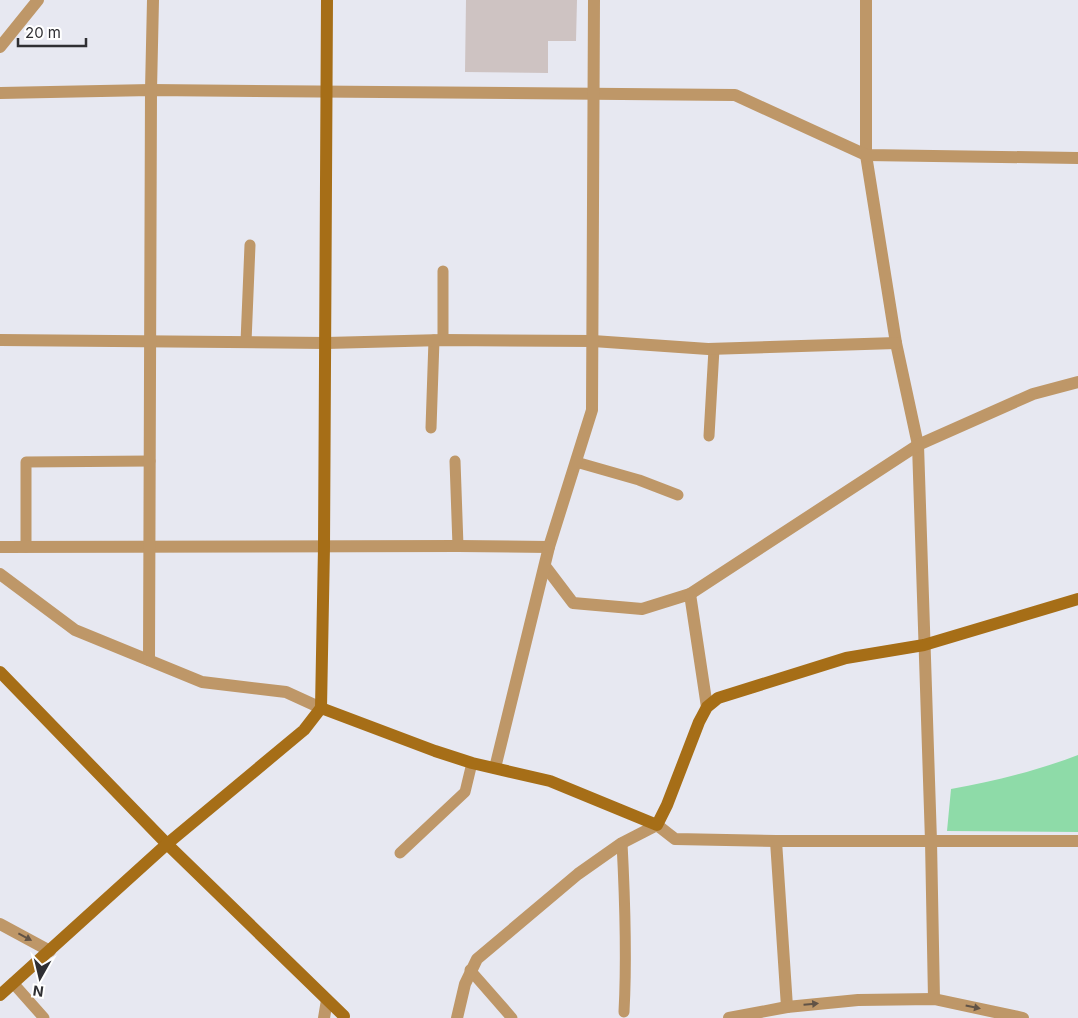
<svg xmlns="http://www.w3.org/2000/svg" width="1078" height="1018" font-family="Inter,sans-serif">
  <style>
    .green { fill: #8edba8 }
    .building { fill: #cec3c2 }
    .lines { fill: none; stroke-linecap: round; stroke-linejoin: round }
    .lane { stroke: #be9768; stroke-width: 11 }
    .street { stroke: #be9768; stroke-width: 12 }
    .secondary { stroke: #a66e17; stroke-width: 12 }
    .oneway { fill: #615346 }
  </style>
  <rect width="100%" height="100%" fill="#e7e8f1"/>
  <path class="green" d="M1078,755V832L947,831L951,789C995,781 1036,771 1078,755Z"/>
  <path class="building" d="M466,0H577L576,41H548V73L465,72Z"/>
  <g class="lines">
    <g class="lane">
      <path d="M443,271V340"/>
      <path d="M246,342L250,245"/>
      <path d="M431,428L434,340"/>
      <path d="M709,436L714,349"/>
      <path d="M455,461L458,546"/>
      <path d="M576,462L639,480L678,495"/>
      <path d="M26,547V462L150,461"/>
      <path d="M622,843C625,900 627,956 624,1012"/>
      <path d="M400,853L465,792L472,763"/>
      <path d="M470,970L512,1018"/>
      <path d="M13,983L44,1018"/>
    </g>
    <g class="street">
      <path d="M866,0V155L896,343L918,445L931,841L934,999"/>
      <path d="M0,47L38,0"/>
      <path d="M0,93L151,90L735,95L866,155L1078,158"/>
      <path d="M0,340L326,343L443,340L593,341L708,349L896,343"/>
      <path d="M0,547L458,546L549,547"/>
      <path d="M545,566L573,603L642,609L690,594L707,707"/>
      <path d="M0,574L75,630L202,682L286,692L321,708"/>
      <path d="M690,594L918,445L1033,394L1078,382"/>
      <path d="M149,660L151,90L153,0"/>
      <path d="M495,768L549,547L592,410L594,0"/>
      <path d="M776,841L787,1007"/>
      <path d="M0,924L50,951"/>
      <path d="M324,1018L327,1000"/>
      <path d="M457,1018L465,984L477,959L578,874L622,843L657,825L675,839L776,841H1078"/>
      <path d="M729,1018L787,1007L858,1000L934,999L1023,1018"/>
    </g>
    <g class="secondary">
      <path d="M0,672L167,844L344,1016"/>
      <path d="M321,708L435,751L472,763L550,781L657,825L667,805L699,722L707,707L718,698L846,658L924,645L1078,599"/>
      <path d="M0,995L167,844L304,730L321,708L324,547L327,0"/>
    </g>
  </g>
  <defs><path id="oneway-solid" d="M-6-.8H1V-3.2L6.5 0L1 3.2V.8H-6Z" transform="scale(1.25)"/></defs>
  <g class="oneway">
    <use href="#oneway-solid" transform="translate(25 937) rotate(28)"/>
    <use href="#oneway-solid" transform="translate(811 1004) rotate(-5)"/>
    <use href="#oneway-solid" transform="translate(973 1007) rotate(12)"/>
  </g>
  <g transform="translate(40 978) rotate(188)" stroke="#ffffff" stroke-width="4" paint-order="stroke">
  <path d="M0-4L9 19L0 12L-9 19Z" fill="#2f2f33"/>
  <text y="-8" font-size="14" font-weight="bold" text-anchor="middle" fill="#2f2f33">N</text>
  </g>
  <path d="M18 38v8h68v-8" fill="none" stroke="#2f2f33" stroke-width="2.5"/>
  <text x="25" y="38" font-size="15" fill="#2f2f33" stroke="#ffffff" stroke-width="4" paint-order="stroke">20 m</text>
</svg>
